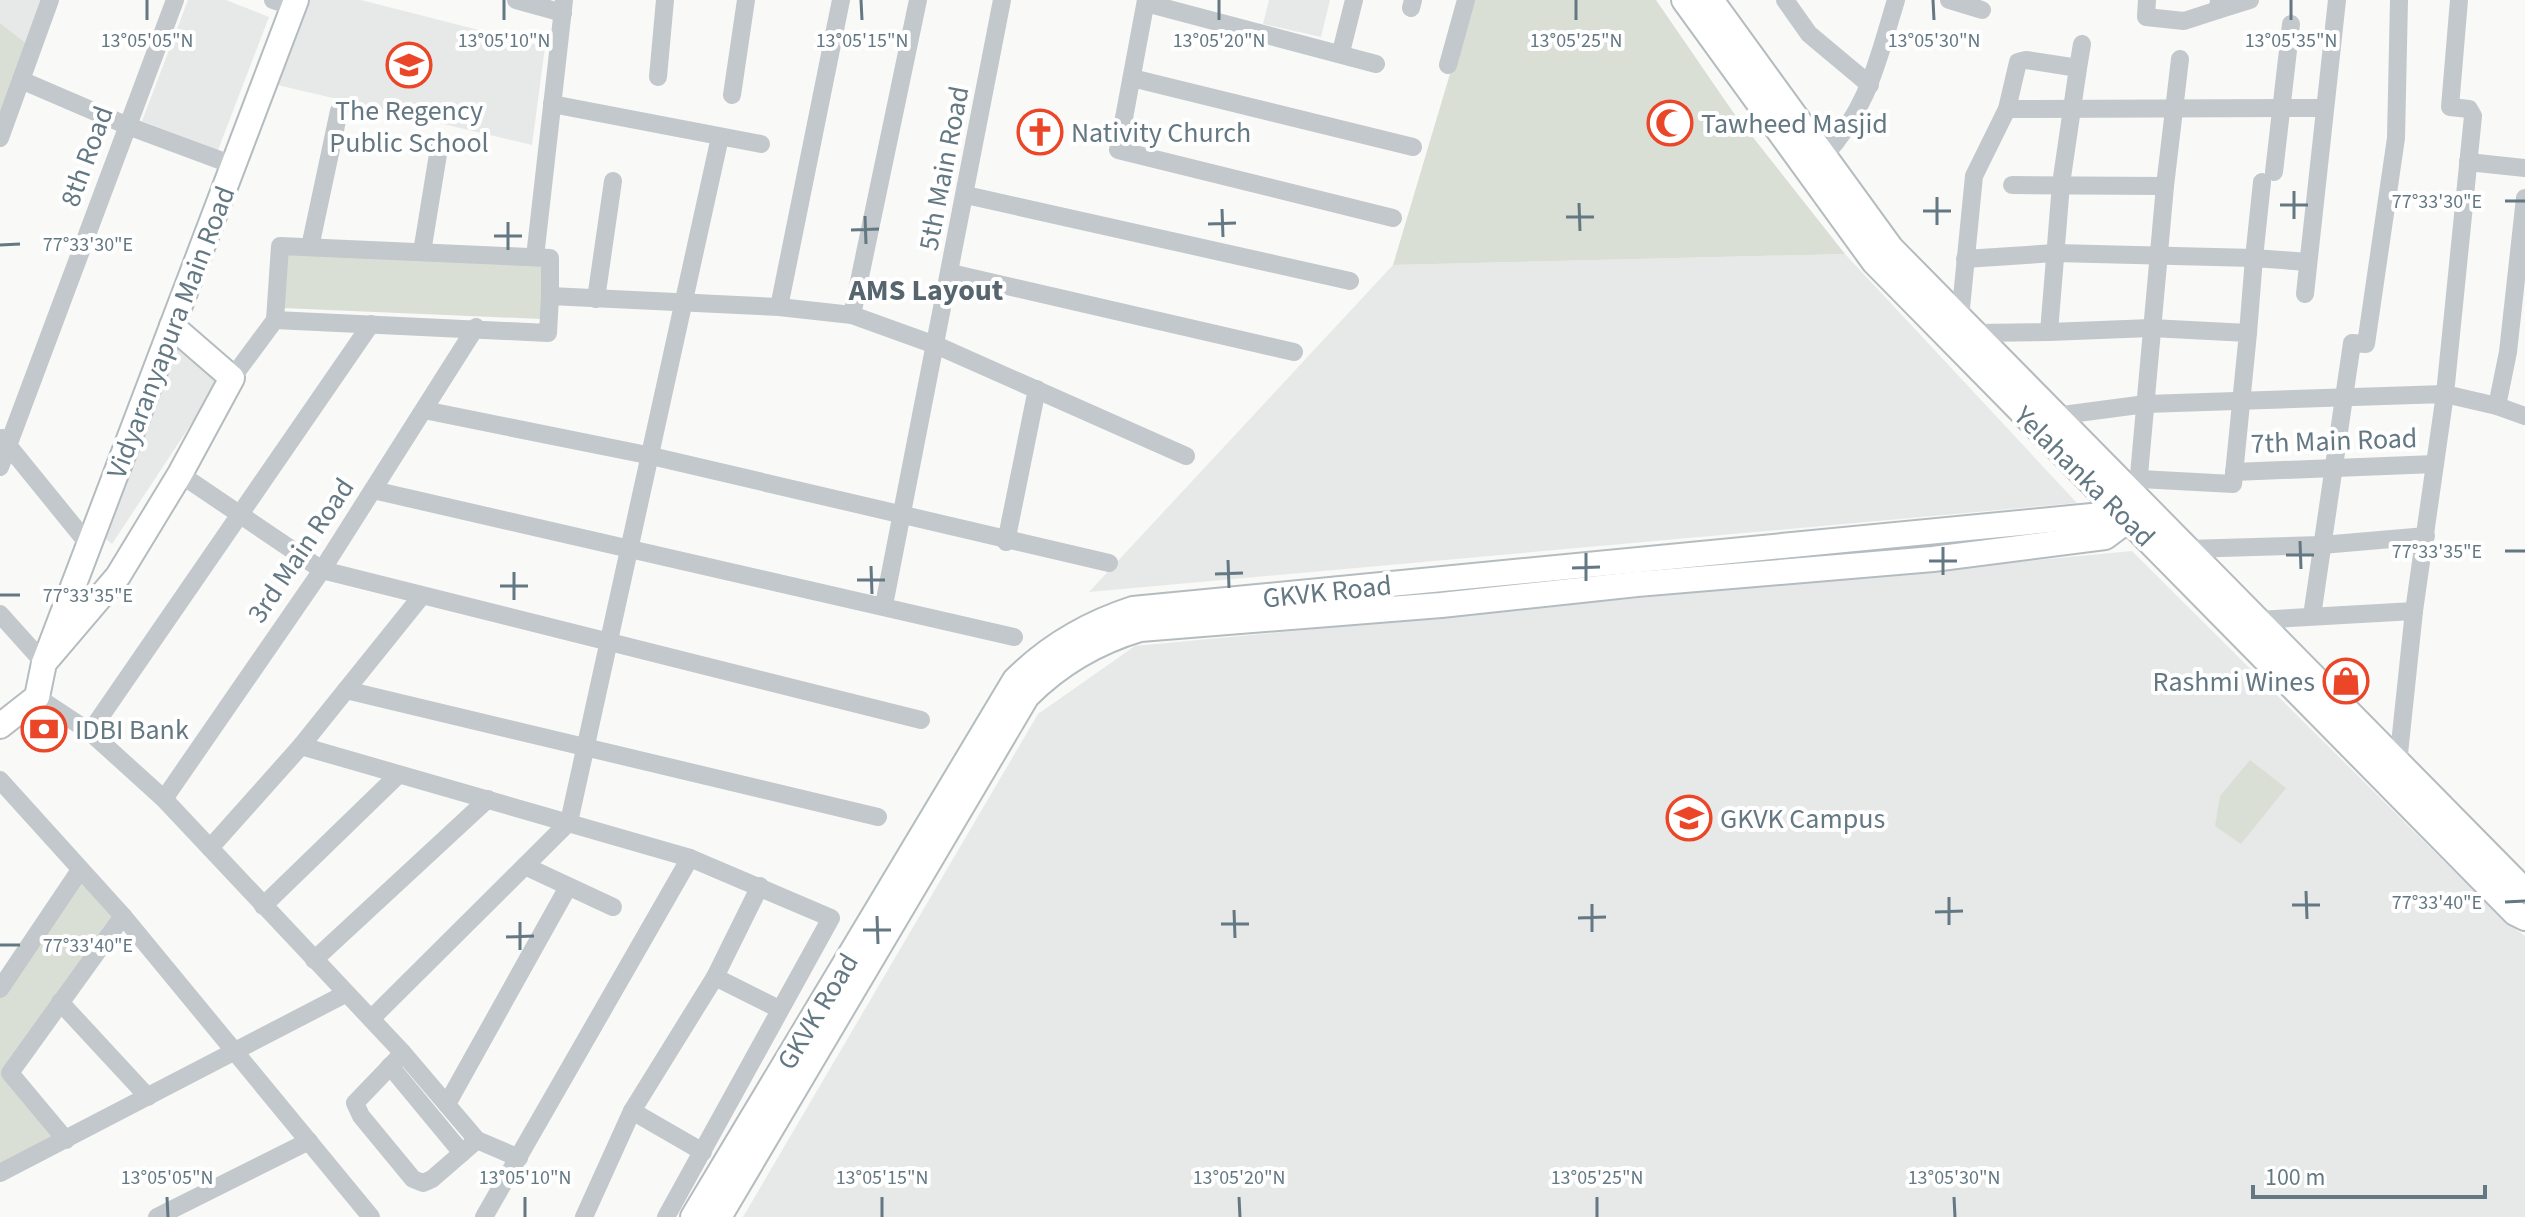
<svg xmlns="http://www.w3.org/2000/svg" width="2525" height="1217" font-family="'Source Sans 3',sans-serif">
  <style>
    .built { fill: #e7e9e8 }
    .green { fill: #dadfd6 }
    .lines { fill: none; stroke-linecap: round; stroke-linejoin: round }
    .secondary-casing { stroke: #b4bcc0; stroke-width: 28 }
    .street { stroke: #c2c8cb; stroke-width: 18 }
    .secondary { stroke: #fff; stroke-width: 24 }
    .ticks { fill: none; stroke: #637883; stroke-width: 3 }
    .labels { text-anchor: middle; stroke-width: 8; stroke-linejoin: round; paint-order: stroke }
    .poi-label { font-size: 28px; fill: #637883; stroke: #fff; text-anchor: start }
    .street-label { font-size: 28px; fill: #637883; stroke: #fff }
    .neighbourhood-label { font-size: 30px; font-weight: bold; fill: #56656e; stroke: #fff }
    .ticks-label { font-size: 20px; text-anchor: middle; fill: #637883; stroke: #fff; stroke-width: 8; stroke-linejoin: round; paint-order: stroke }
  </style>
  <rect width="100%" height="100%" fill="#f9f9f7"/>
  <g class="built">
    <path d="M0,0H42L27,44L0,23Z"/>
    <path d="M188,0H226L269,17L218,150L142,121Z"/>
    <path d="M301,0H361L545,47L532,145L269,83Z"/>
    <path d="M1269,0H1330L1321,37L1263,24Z"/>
    <path d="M1845,254L2077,503L1089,592L1393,265Z"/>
    <path d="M175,347L218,383L112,544L106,539Z"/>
    <path d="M2132,551L2504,921L2525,936V1217H743L1038,714L1135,646Z"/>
  </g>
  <g class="green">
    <path d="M1472,0H1656L1733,112L1845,254L1393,265Z"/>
    <path d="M0,23L27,44L0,117Z"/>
    <path d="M284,254L543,265L541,319L282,308Z"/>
    <path d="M2250,760L2286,788L2241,844L2215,826L2220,796Z"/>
    <path d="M80,878L117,917L4,1073L58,1139L0,1168V997Z"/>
  </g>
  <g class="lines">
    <g class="secondary-casing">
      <g id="secondary">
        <path d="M1684,0L1874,262L2515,913L2525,918"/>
        <path d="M1711,0L1891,248L2525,891"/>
        <path d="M44,663L296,0"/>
        <path d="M0,726L37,697L44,663L118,576L180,474L232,378L172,326"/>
        <path d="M693,1217L1015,680C1049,646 1087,624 1133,609L2102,515L2117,509L2131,493"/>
        <path d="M719,1217L1027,696C1060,663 1096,642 1140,629L1441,605L1637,584L1933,559L2105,537L2128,520L2141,504"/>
      </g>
    </g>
    <g class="street">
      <path d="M273,0L294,7"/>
      <path d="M516,0L563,13"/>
      <path d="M1146,0L1118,150L1393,218"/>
      <path d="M1785,0L1809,34L1870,85"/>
      <path d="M1949,0L1982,10"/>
      <path d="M2147,0L2146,17L2184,21L2218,10"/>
      <path d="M2219,0L2218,10L2250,0"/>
      <path d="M2459,0L2450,107L2469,109L2473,116L2445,394L2497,406L2508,352L2525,198"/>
      <path d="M1146,3L1376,64"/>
      <path d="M1411,8L1413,0"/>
      <path d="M1341,52L1354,0"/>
      <path d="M1448,65L1466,0"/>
      <path d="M2078,68L2082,44"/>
      <path d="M658,77L665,0"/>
      <path d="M1132,78L1413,147"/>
      <path d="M21,80L128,126L233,165"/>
      <path d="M732,95L746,0"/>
      <path d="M552,104L761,144"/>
      <path d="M2007,109L2324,108"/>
      <path d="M0,138L50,0"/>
      <path d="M1824,156C1869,107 1877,62 1896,0"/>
      <path d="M2468,162L2525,168"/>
      <path d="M2274,172L2291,24"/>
      <path d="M2012,185L2165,186"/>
      <path d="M966,195L1350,281"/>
      <path d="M310,247L339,111"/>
      <path d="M422,252L440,142"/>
      <path d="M535,257L564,0"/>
      <path d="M1965,259L2056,253L2254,258L2262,182"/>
      <path d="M951,273L1294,352"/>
      <path d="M2305,294L2337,0"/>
      <path d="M596,299L613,181"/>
      <path d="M779,307L841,0"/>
      <path d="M852,315L918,0"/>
      <path d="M1960,318L1974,176L2007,109L2018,62L2026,60L2078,68L2061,184L2049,332L1974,333"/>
      <path d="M275,320L280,246L550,258V296"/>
      <path d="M2049,332L2151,328L2248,333L2233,484L2140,479"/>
      <path d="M2248,333L2254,258L2308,262"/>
      <path d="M232,378L275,320L548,333L550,296L779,307L852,315L938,346L1186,456"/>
      <path d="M2497,406L2525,416"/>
      <path d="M424,410L647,455L1109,563"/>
      <path d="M2055,416L2146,404L2445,394L2414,611L2398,763"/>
      <path d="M2,438L89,545"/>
      <path d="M0,467L175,0"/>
      <path d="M2234,472L2435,464"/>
      <path d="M180,474L322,570L921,720"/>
      <path d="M2138,486L2165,186L2180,59"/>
      <path d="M373,490L1014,637"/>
      <path d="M1006,542L1037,389"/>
      <path d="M2187,549L2322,545L2426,536"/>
      <path d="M884,605L1002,0"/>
      <path d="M0,614L44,663"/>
      <path d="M2312,616L2352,343L2366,344L2396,138L2399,0"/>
      <path d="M2257,620L2414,611"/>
      <path d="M346,690L878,817"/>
      <path d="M37,697L90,732L164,799L403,1053L477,1140L519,1158"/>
      <path d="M90,732L371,324"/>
      <path d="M301,746L690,858L831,918L666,1217"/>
      <path d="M0,780L123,916L371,1217"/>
      <path d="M164,799L322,570L476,327"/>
      <path d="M210,848L301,746L420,598"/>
      <path d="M525,866L613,907"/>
      <path d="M263,906L397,776"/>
      <path d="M314,960L488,799"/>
      <path d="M715,977L779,1009"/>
      <path d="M0,989L80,870"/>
      <path d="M60,1002L148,1097"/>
      <path d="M371,1019L569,822L720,137"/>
      <path d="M403,1053L355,1103L361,1116L413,1179L423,1183L432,1179L477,1140"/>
      <path d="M390,1066L462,1153"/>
      <path d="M447,1104L568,887"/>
      <path d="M632,1111L703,1152"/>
      <path d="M66,1140L10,1073L123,916"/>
      <path d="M0,1173L345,994"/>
      <path d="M157,1217L309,1141"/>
      <path d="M484,1217L690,858"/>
      <path d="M584,1217L632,1111L715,977L760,886"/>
    </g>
    <use href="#secondary" class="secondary"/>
  </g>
  <path class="ticks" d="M147,0V20M504,0V20M861,0L862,20M1219,0V20M1576,0V20M1933,0L1934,20M2291,0V20M2294,191V219M1937,197V225M2505,201H2525M1579,203L1580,231M2280,205H2308M1222,209L1223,237M1923,211H1951M865,216L866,244M1566,217H1594M508,222V250M1208,224L1236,223M851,230L879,229M494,236H522M0,245L20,244M2300,541L2301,569M1943,547V575M2505,551H2525M1586,553V581M2286,555H2314M1228,560L1229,588M1929,561H1957M871,566L872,594M1572,568L1600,567M514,572V600M1215,574L1243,573M857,580H885M500,586H528M0,595H20M2306,891L2307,919M1949,897V925M2505,902L2525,901M1592,904V932M2292,905H2320M1234,910L1235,938M1935,912L1963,911M877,916L878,944M1578,918L1606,917M520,922V950M1221,924H1249M863,930H891M506,937L534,936M0,945H20M167,1197L168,1217M525,1197V1217M882,1197V1217M1239,1197L1240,1217M1597,1197V1217M1954,1197L1955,1217"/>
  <defs>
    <g id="school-ring" transform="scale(2.3)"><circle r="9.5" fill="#fff" stroke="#ea4627" stroke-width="1.5"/><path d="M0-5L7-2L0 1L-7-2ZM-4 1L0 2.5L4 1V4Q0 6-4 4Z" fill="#ea4627"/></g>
    <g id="mosque-ring" transform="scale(2.3)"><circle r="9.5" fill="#fff" stroke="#ea4627" stroke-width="1.5"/><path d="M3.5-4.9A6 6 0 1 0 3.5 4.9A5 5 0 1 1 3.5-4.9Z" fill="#ea4627"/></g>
    <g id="church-ring" transform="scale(2.3)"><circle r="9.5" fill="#fff" stroke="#ea4627" stroke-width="1.5"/><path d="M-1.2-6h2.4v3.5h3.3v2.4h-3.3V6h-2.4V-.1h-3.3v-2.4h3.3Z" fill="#ea4627"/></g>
    <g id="shop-ring" transform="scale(2.3)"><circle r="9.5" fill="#fff" stroke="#ea4627" stroke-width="1.5"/><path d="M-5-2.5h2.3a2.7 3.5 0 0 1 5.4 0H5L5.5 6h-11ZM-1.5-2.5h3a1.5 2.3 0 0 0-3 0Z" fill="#ea4627"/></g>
    <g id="bank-ring" transform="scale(2.3)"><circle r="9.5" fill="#fff" stroke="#ea4627" stroke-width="1.5"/><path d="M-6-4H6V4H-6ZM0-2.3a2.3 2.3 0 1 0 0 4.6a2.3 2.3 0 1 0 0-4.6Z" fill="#ea4627"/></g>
    <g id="university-ring" transform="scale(2.3)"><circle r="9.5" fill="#fff" stroke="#ea4627" stroke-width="1.5"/><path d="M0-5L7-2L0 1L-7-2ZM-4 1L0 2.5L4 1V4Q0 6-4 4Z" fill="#ea4627"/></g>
  </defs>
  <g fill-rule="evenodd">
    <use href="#school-ring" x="409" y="65"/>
    <use href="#mosque-ring" x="1670" y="123"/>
    <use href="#church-ring" x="1040" y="132"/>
    <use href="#shop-ring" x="2346" y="681"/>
    <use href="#bank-ring" x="44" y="729"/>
    <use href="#university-ring" x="1689" y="818"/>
  </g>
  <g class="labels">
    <g class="poi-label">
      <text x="409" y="120" text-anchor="middle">The Regency<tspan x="409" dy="32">Public School</tspan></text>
      <text x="1701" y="133">Tawheed Masjid</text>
      <text x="1071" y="142">Nativity Church</text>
      <text x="2315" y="691" text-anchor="end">Rashmi Wines</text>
      <text x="75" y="739">IDBI Bank</text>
      <text x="1720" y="828">GKVK Campus</text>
    </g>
    <g class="street-label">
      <text transform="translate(86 156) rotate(-70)" y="10">8th Road</text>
      <text transform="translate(943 168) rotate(-79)" y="10">5th Main Road</text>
      <text transform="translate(170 332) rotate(-69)" y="10">Vidyaranyapura Main Road</text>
      <text transform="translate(2334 440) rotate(-2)" y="10">7th Main Road</text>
      <text transform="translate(2085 476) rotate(45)" y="10">Yelahanka Road</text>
      <text transform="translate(300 550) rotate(-56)" y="10">3rd Main Road</text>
      <text transform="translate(1327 591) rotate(-6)" y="10">GKVK Road</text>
      <text transform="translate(817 1011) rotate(-59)" y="10">GKVK Road</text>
    </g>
    <g class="neighbourhood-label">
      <text x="926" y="300">AMS Layout</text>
    </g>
  </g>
  <g class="ticks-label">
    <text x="147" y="47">13°05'05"N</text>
    <text x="504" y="47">13°05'10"N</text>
    <text x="862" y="47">13°05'15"N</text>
    <text x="1219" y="47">13°05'20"N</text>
    <text x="1576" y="47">13°05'25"N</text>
    <text x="1934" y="47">13°05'30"N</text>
    <text x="2291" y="47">13°05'35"N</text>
    <text x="2437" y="208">77°33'30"E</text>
    <text x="88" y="251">77°33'30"E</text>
    <text x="2437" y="558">77°33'35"E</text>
    <text x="88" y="602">77°33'35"E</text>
    <text x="2437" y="909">77°33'40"E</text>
    <text x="88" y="952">77°33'40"E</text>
    <text x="167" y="1184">13°05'05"N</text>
    <text x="525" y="1184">13°05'10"N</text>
    <text x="882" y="1184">13°05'15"N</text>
    <text x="1239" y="1184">13°05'20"N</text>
    <text x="1597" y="1184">13°05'25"N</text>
    <text x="1954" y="1184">13°05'30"N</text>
  </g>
  <path d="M2253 1185v12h232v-12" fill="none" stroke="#637883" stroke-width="4"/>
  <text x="2265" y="1185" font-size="24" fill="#637883" stroke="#ffffff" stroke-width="6" paint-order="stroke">100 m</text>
</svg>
